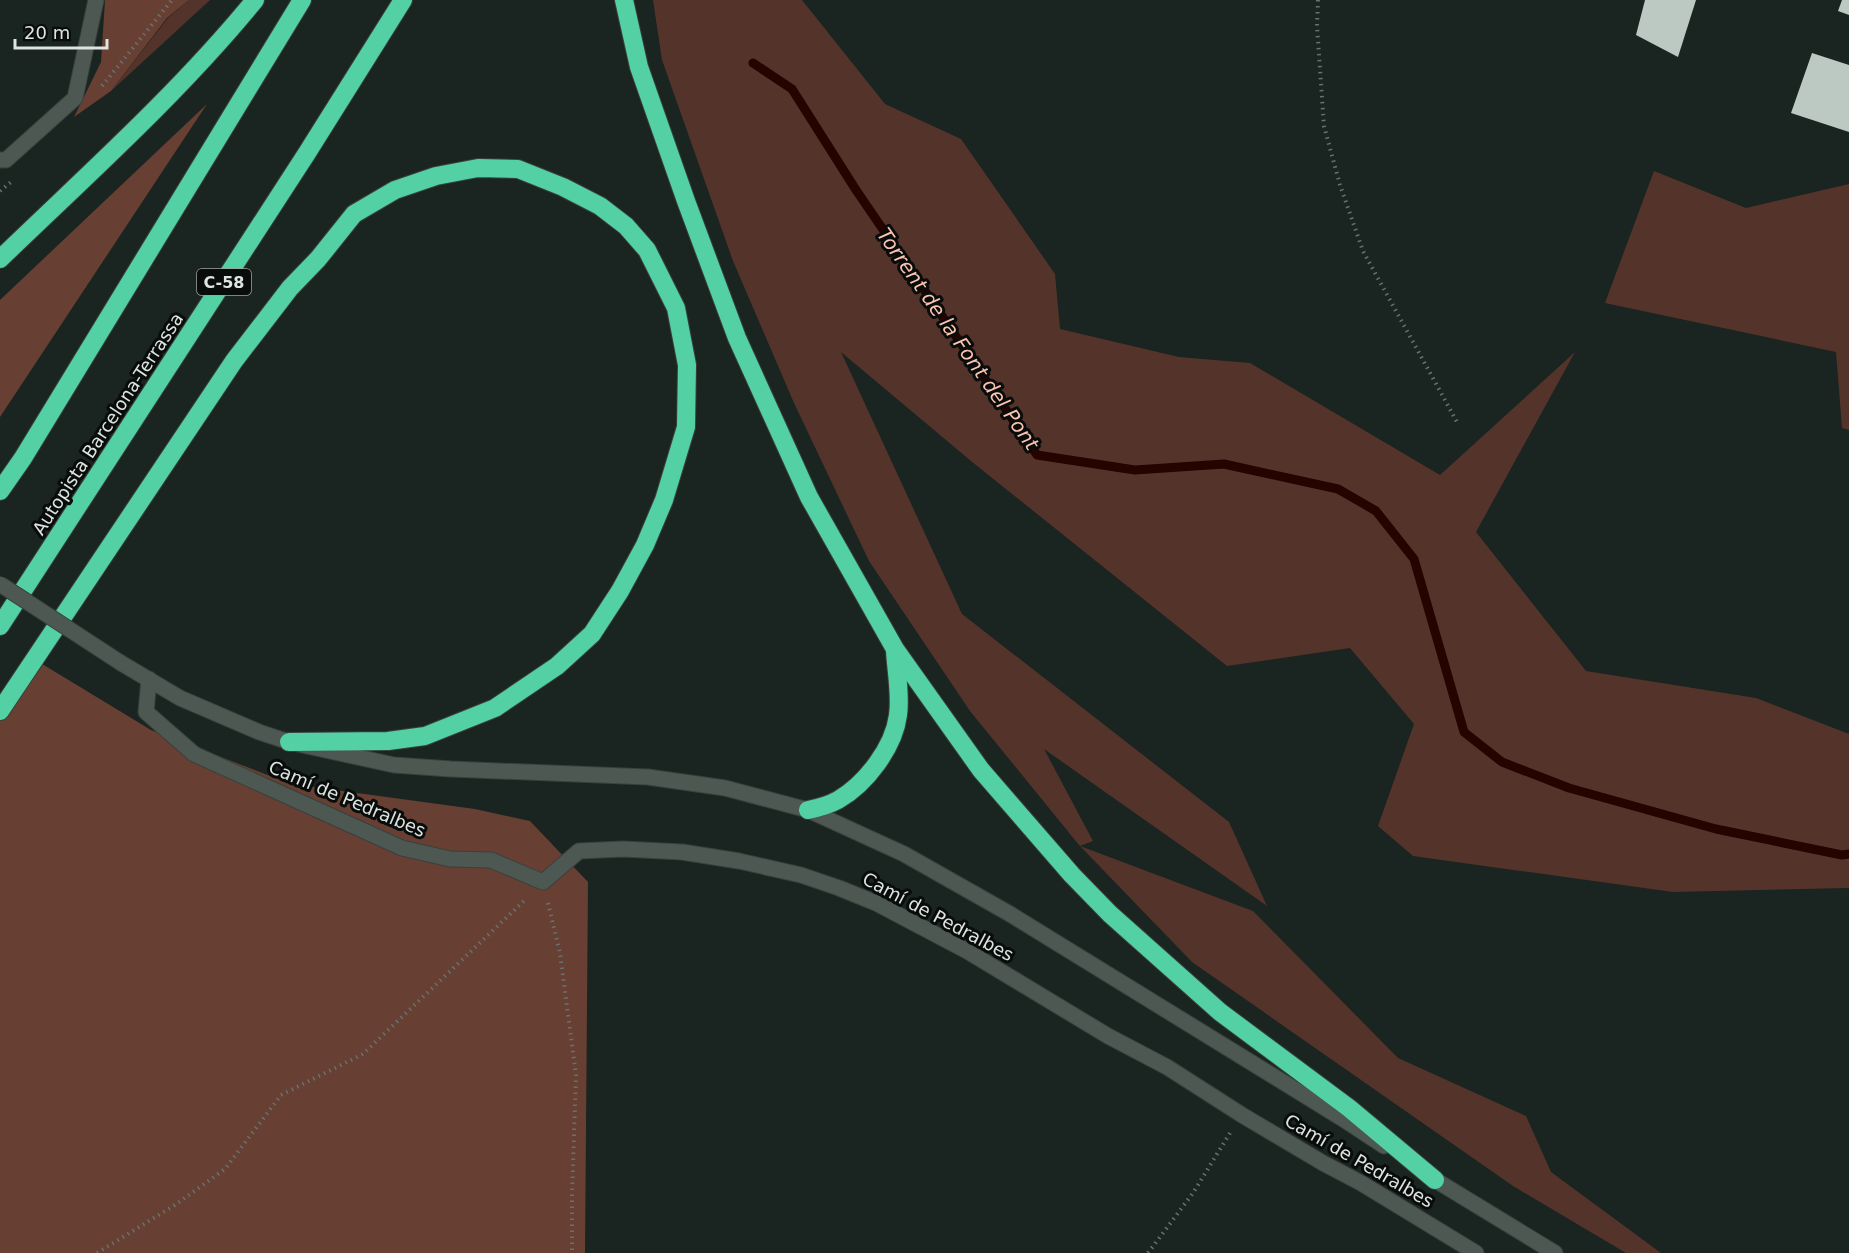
<svg xmlns="http://www.w3.org/2000/svg" width="1849" height="1253" font-family="'DejaVu Sans',sans-serif">
  <style>
    .green { fill: #54342a }
    .forest { fill: #673f33 }
    .lines { fill: none; stroke-linecap: round; stroke-linejoin: round }
    .stream { stroke: #250400; stroke-width: 9 }
    .building { fill: #bcc9c3 }
    .minor-casing { stroke: #39413d; stroke-width: 17 }
    .highway-casing { stroke: #39413d; stroke-width: 20 }
    .path { stroke: #69716e; stroke-width: 4; stroke-dasharray: 1.5 4.5; stroke-linecap: butt }
    .minor { stroke: #4d5853; stroke-width: 15 }
    .highway { stroke: #54d1a4; stroke-width: 18 }
    .minor-bridge-casing { stroke: #39413d; stroke-width: 17; stroke-linecap: butt }
    .minor-bridge { stroke: #4d5853; stroke-width: 15 }
    .labels { text-anchor: middle; stroke-width: 6; stroke-linejoin: round; paint-order: stroke }
    .shield { fill: #080c0a; stroke: #9ea3a0; stroke-width: 1.5 }
    .shield-label { font-size: 16px; font-weight: bold; fill: #dee4e1 }
    .street-label { font-size: 18px; fill: #dee4e1; stroke: #080c0a }
    .water-label { font-size: 20px; font-style: italic; fill: #fdc3b1; stroke: #080c0a }
  </style>
  <rect width="100%" height="100%" fill="#1a2420"/>
  <g class="green">
    <path d="M189,0H210L111,91L168,18Z"/>
    <path d="M653,0H802L885,104L961,139L1055,274L1060,329L1179,357L1250,363L1440,475L1575,352L1476,532L1586,671L1756,698L1849,734V888L1673,892L1413,856L1378,826L1414,724L1350,648L1227,666L971,461L841,352L962,614L1229,822L1267,906L1044,749L1093,841L1080,846L1253,911L1398,1058L1526,1116L1551,1172L1661,1253H1626L1513,1186L1192,962L1079,845L970,711L869,561L794,403L733,261L662,60Z"/>
    <path d="M1654,171L1746,208L1849,184V430L1842,428L1836,352L1605,303Z"/>
  </g>
  <g class="forest">
    <path d="M105,0H189L167,18L111,91L74,117L101,62Z"/>
    <path d="M207,104L0,417V300Z"/>
    <path d="M29,656L151,730L291,784L475,809L530,821L588,882L585,1253H0V705Z"/>
  </g>
  <g class="lines">
    <path class="stream" d="M753,63L792,89L856,190L1037,455L1135,470L1224,464L1338,489L1376,511L1414,559L1464,732L1502,762L1569,788L1716,829L1842,855L1849,854"/>
  </g>
  <g class="building">
    <path d="M1645,0H1696L1678,57L1636,35Z"/>
    <path d="M1842,0H1849V15L1838,11Z"/>
    <path d="M1812,53L1849,65V132L1791,113Z"/>
  </g>
  <g class="lines">
    <g class="minor-casing">
      <g id="minor">
        <path d="M0,160H6L75,98L96,0"/>
        <path d="M121,663L180,698L259,732L289,742L394,765L451,769L648,777L725,788L808,810L904,854L1010,914L1343,1119L1384,1146"/>
        <path d="M149,679L146,712L194,754L402,848L450,859L491,860L543,882L579,851L623,849L682,852L739,861L801,875L839,888L876,903L967,951L1108,1036L1167,1067L1242,1115L1323,1163L1361,1183L1476,1253"/>
        <path d="M1427,1175L1555,1253"/>
      </g>
    </g>
    <g class="highway-casing">
      <g id="highway">
        <path d="M624,0L639,67L686,201L737,338L809,497L895,649L981,770L1072,875L1110,914L1220,1012L1349,1108L1435,1180"/>
        <path d="M0,259C87,175 178,94 255,0"/>
        <path d="M0,491L23,458L302,0"/>
        <path d="M0,626L307,153L403,0"/>
        <path d="M0,711L234,361L290,288L318,259L354,214L395,190L436,176L478,168L518,169L563,187L600,206L626,226L647,250L676,308L687,365L686,427L664,500L645,545L620,591L592,634L557,666L495,708L425,736L388,741L289,742"/>
        <path d="M808,810C818,808 829,805 838,800C866,784 894,747 898,715C901,695 896,671 895,650"/>
      </g>
    </g>
    <g class="path">
      <path d="M1318,0L1317,26L1324,126L1340,185L1363,251L1457,422"/>
      <path d="M102,86L172,0"/>
      <path d="M0,191L11,182"/>
      <path d="M548,903L560,953L576,1075L572,1196V1253"/>
      <path d="M97,1253L175,1205L225,1169L281,1095L363,1054L526,899"/>
      <path d="M1148,1253L1193,1193L1230,1133"/>
    </g>
    <use href="#minor" class="minor"/>
    <use href="#highway" class="highway"/>
    <g class="minor-bridge-casing">
      <path id="minor-bridge" d="M0,584L121,663"/>
    </g>
    <use href="#minor-bridge" class="minor-bridge"/>
  </g>
  <g class="labels">
    <rect class="shield" x="197" y="269" width="54" height="26" rx="4.5"/>
    <g class="shield-label">
      <text x="224" y="288">C-58</text>
    </g>
    <g class="street-label">
      <text transform="translate(108 424) rotate(-57)" y="6">Autopista Barcelona-Terrassa</text>
      <text transform="translate(347 799) rotate(23)" y="6">Camí de Pedralbes</text>
      <text transform="translate(938 917) rotate(28)" y="6">Camí de Pedralbes</text>
      <text transform="translate(1359 1161) rotate(30)" y="6">Camí de Pedralbes</text>
    </g>
    <g class="water-label">
      <text transform="translate(958 339) rotate(55)" y="7">Torrent de la Font del Pont</text>
    </g>
  </g>
  <path d="M15 39v9h92v-9" fill="none" stroke="#dee4e1" stroke-width="3"/>
  <text x="24" y="39" font-size="18" fill="#dee4e1" stroke="#080c0a" stroke-width="4.5" paint-order="stroke">20 m</text>
</svg>
